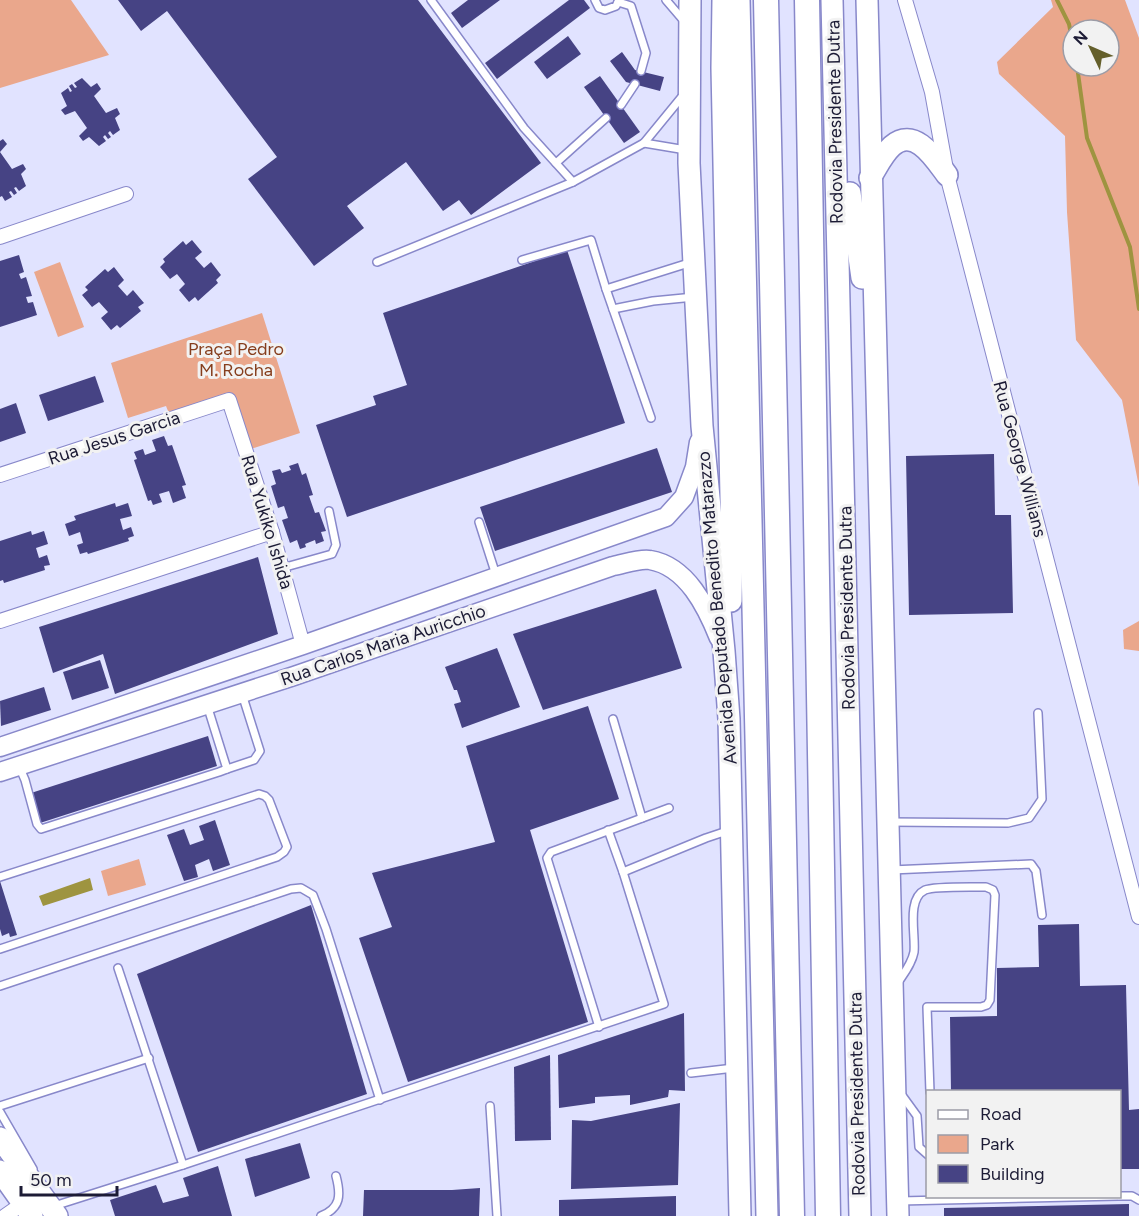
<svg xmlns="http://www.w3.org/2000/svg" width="1139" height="1216" font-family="Figtree,sans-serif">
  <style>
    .green { fill: #eaa78c; fill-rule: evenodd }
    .water { fill: #9e9440 }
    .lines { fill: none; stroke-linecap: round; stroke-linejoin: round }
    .stream { stroke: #9e9440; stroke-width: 4 }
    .building { fill: #464384 }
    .service-casing { stroke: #8888ca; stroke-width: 10 }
    .minor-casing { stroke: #8888ca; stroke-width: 16 }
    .secondary-casing { stroke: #8888ca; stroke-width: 21 }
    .primary-casing { stroke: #8888ca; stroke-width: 24 }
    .motorway-casing { stroke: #8888ca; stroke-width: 27 }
    .service { stroke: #fff; stroke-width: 7 }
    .minor { stroke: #fff; stroke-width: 14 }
    .secondary { stroke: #fff; stroke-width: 18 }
    .primary { stroke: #fff; stroke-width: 21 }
    .motorway { stroke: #fff; stroke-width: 24 }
    .labels { text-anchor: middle; stroke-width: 6; stroke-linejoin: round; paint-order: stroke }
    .street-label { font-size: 18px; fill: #1c1b35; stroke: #f2f2f2 }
    .park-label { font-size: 18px; fill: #863e1d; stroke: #f2f2f2 }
  </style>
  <rect width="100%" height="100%" fill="#e1e3ff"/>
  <g class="green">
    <path d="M0,0H71L109,55L0,88Z"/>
    <path d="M1051,0H1125L1139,38V487L1122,400L1076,340L1067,212L1065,136L999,74L997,62L1053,7ZM1073,30H1109V66H1073Z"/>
    <path d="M60,262L84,327L58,337L34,272Z"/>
    <path d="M262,313L300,433L251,449L234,396L170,416L166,406L128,418L111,363Z"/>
    <path d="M1139,621V651L1124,649L1123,630Z"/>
    <path d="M139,859L146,885L108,896L101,871Z"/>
  </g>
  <path class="water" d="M90,878L93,890L43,906L39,896Z"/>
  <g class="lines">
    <g class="stream">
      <path d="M1057,0L1069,24L1073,44"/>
      <path d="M1077,66L1087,138L1130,247L1139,309"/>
    </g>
  </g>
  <g class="building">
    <path d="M118,0H418L541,163L471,215L459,200L443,211L406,162L347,206L364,228L314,266L248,179L277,157L167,11L141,31Z"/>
    <path d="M468,0H500L462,28L451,13Z"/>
    <path d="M569,0H584L590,8L497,79L485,63Z"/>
    <path d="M568,36L581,54L547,79L534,62Z"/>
    <path d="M622,52L635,70L664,77L660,91L626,82L610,61Z"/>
    <path d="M600,76L640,132L624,143L584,87Z"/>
    <path d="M82,78L91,87L97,83L101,89L94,96L106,113L117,108L120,114L115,118L120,130L113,135L110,131L108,133L111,137L108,139L105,135L103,137L106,141L99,146L89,137L83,141L79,136L87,128L75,111L65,115L61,110L67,106L61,93L68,88L70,92L72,91L69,86L72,84L75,88L77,87L74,83Z"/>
    <path d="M3,139L7,144L0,152L12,169L23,164L26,169L21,174L26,186L19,191L16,187L14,188L17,193L14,195L11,191L9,192L12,197L5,201L2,196L0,197V141Z"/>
    <path d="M192,240L202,252L195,258L204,268L211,262L221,275L216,280L218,283L198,301L195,297L189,302L179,290L185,284L177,274L170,279L160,267L165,262L163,259L183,241L186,245Z"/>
    <path d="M567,250L625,423L347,517L316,425L376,405L373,396L407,385L383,313Z"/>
    <path d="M19,255L24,272L19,274L21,279L26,277L32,296L26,297L28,303L33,302L37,315L0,327V261Z"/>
    <path d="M114,267L124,280L118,286L127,296L133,290L144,303L138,307L141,311L120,328L117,325L111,330L101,318L108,312L99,302L92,307L82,295L88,290L85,287L105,269L108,272Z"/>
    <path d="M95,376L104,402L48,421L39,395Z"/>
    <path d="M16,403L26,433L0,442V409Z"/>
    <path d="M164,436L168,446L172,445L186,485L182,486L186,498L173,503L169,491L159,494L162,502L153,505L151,500L148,501L134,460L137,459L134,452L143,449L145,455L156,451L152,440Z"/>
    <path d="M657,448L672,492L495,551L480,507Z"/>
    <path d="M994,454L995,515H1011L1013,613L909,615L906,456Z"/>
    <path d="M298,463L302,475L306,473L313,495L309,496L315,513L319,512L326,531L321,532L324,541L316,544L315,540L305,544L306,547L300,549L297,540L290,543L282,520L288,518L284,506L278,508L271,486L276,484L272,471L280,469L282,473L291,470L289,466Z"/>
    <path d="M115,503L116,507L128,503L132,516L120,519L123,530L131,527L134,536L128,538L129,541L88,554L87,552L80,554L77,545L83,543L80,532L69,536L65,524L76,520L74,516Z"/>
    <path d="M31,531L32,535L44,531L48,544L36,548L39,558L47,555L50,565L44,566L45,570L4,583L3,580L0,581V541Z"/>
    <path d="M258,557L278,634L115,694L103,654L53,673L39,627Z"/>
    <path d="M656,589L682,668L543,710L513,634Z"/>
    <path d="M497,648L520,707L462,728L454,704L461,702L457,690H454L445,667Z"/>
    <path d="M100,660L109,688L72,700L63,672Z"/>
    <path d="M44,687L51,710L1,726L0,701Z"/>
    <path d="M588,706L619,799L530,830L588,1022L408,1082L359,938L392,927L372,873L495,842L466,746Z"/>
    <path d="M208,736L217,766L40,823L31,793Z"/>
    <path d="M215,820L230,865L213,871L209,859L195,865L198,877L184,881L167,835L184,829L190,845L204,840L199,826Z"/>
    <path d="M0,881L17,935L10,937L9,933L2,936L0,929Z"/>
    <path d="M311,905L367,1094L198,1152L137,974Z"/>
    <path d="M1079,924L1080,986L1126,985L1129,1110L1139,1109V1169H1120V1092H951L950,1017L997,1016V968L1039,967L1038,925Z"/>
    <path d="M684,1013L685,1091L669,1090L668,1097L630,1105V1095L595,1097V1103L559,1108L558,1055Z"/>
    <path d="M550,1055L551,1140L515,1141L514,1067Z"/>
    <path d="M680,1103L678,1185L571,1189L572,1120L591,1121Z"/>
    <path d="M300,1143L310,1178L255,1197L245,1159Z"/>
    <path d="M218,1166L232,1216H115L110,1200L156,1185L163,1203L189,1196L183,1178Z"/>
    <path d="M480,1188L479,1216H363L364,1190H452Z"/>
    <path d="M676,1196V1216H559V1200Z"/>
    <path d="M1129,1204V1216H944V1208Z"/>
  </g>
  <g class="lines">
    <g class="service-casing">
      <g id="service">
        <path d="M431,0L524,128L573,182"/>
        <path d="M595,0L599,8L605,10L616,6L619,0"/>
        <path d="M666,0L684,21"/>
        <path d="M618,2L631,6L646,53L641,71"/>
        <path d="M621,105L635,84"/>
        <path d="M644,143L686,150"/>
        <path d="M556,163L606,118"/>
        <path d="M522,260L591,240L606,289L651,418"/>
        <path d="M377,262L573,182L644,143L685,93"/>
        <path d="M606,289L692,262"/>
        <path d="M613,309L653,301L694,297"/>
        <path d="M479,522L496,575"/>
        <path d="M282,568L332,554L336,545L329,511"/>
        <path d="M613,719L642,818"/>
        <path d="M19,766L25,780L37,824L41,829L219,772L227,769L207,705"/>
        <path d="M227,769L254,760L260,751L242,694"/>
        <path d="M890,822L1008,823L1029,818L1042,799L1038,713"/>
        <path d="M891,870L1031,864L1036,871L1042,915"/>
        <path d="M623,872L706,838L730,830"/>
        <path d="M0,877L259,794L265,796L269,800L287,847L284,852L277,857L0,949"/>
        <path d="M118,968L183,1165L664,1004L623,872L608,830"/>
        <path d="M899,981C905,972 912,963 914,952C916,935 906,899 925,890C934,886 974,887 986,887L993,890L995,895L990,1000L987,1005L981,1007H927L930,1092"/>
        <path d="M0,986L291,889L301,888L313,895L326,929L380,1100"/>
        <path d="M599,1027L547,858L551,852L669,808"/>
        <path d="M691,1073L734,1068"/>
        <path d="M901,1094L917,1116L919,1147L928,1155"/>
        <path d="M0,1106L149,1058"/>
        <path d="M490,1106L497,1216"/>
        <path d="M0,1112L33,1169"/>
        <path d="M1120,1196H1132L1139,1200"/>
        <path d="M900,1201L1118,1196"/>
        <path d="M54,1206L183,1165"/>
        <path d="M321,1216C341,1208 341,1195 336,1176"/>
      </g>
    </g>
    <g class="minor-casing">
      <g id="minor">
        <path d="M905,0L932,92L947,175L1139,917"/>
        <path d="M0,237L126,194"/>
        <path d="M0,475L229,400L272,532L303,645"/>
        <path d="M0,621L272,532"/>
        <path d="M5,1216L28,1200"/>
      </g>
    </g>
    <g class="secondary-casing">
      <g id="secondary">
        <path d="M0,747L303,645L666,517L684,497L695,467L699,442"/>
        <path d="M0,772L294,676L613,566C624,564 640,558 650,560C687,566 707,608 719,638"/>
      </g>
    </g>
    <g class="primary-casing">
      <g id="primary">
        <path d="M690,0L689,163L702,426L724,651L729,719L740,1216"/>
        <path d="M723,0L722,68L732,544L731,601"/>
        <path d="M739,0L767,1216"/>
        <path d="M832,0L860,1216"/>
        <path d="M867,0L898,1216"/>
        <path d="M870,178C877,167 883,154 892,146C915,126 935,159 947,175"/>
        <path d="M850,193L862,278"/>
        <path d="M0,1138L57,1216"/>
        <path d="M0,1171L32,1216"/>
      </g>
    </g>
    <g class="motorway-casing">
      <g id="motorway">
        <path d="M766,0L792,1216"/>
        <path d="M807,0L828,1216"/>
      </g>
    </g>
    <use href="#service" class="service"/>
    <use href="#minor" class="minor"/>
    <use href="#secondary" class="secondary"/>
    <use href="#primary" class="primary"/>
    <use href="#motorway" class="motorway"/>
  </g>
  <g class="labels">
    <g class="street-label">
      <text transform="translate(835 122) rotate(-91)" y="6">Rodovia Presidente Dutra</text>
      <text transform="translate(114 438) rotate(-18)" y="6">Rua Jesus Garcia</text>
      <text transform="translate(1020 459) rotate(75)" y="6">Rua George Willians</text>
      <text transform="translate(267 522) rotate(73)" y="6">Rua Yukiko Ishida</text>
      <text transform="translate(717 608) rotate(-95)" y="6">Avenida Deputado Benedito Matarazzo</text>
      <text transform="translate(847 608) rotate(-91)" y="6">Rodovia Presidente Dutra</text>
      <text transform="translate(383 645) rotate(-19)" y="6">Rua Carlos Maria Auricchio</text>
      <text transform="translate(857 1094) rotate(-91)" y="6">Rodovia Presidente Dutra</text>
    </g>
    <g class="park-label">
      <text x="236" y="355">Praça Pedro<tspan x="236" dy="21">M. Rocha</tspan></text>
    </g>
  </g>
  <rect x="926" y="1090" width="195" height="108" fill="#f2f2f2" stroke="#9c9ca6" stroke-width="1.5"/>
  <rect x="938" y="1110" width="30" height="9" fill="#ffffff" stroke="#9c9ca6" stroke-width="1.5"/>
  <text x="980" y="1120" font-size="18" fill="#1c1b35">Road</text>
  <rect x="938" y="1135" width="30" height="18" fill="#eaa78c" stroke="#9c9ca6" stroke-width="1.5"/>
  <text x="980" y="1150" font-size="18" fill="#1c1b35">Park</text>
  <rect x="938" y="1165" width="30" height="18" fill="#464384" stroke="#9c9ca6" stroke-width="1.5"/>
  <text x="980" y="1180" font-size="18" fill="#1c1b35">Building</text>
  <g transform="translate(1091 48) rotate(314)"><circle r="28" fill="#f2f2f2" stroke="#9c9ca6" stroke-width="1.5"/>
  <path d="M0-4.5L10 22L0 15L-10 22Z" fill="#645f2b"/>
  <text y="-9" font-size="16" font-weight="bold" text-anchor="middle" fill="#1c1b35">N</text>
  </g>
  <path d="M21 1186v9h96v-9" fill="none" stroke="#1c1b35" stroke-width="3"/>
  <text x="30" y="1186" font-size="18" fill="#1c1b35" stroke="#f2f2f2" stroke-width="4.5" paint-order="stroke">50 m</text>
</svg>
